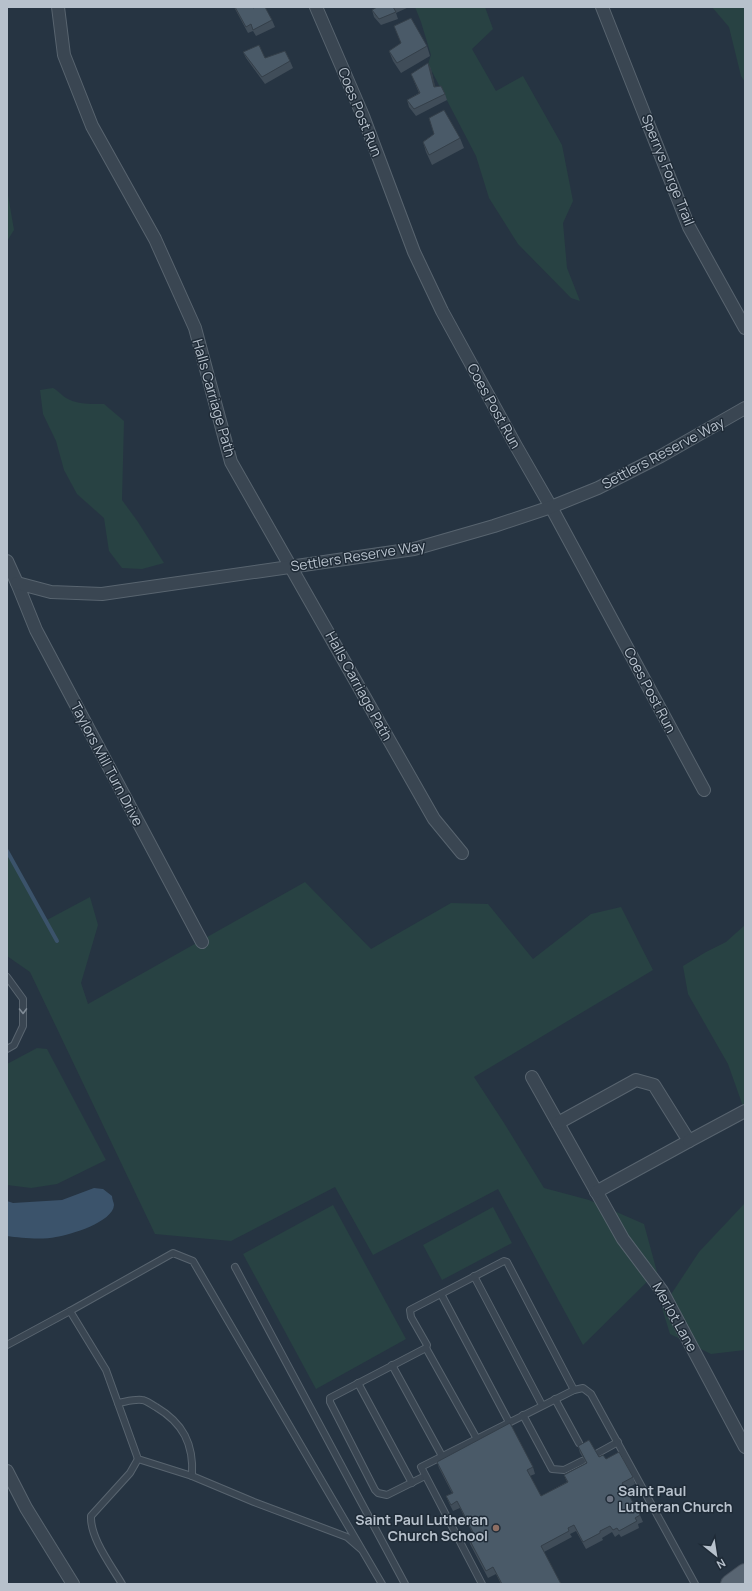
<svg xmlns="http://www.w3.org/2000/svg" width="752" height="1591" font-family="Manrope,sans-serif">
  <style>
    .green { fill: #284243 }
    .water { fill: #3b536b }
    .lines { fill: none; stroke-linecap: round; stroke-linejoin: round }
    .stream { stroke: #3b536b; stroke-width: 4 }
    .lane-casing { stroke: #58646f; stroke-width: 8 }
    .street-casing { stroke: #58646f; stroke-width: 14 }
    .primary-casing { stroke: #444f5b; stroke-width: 20 }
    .lane { stroke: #3a4652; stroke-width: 6 }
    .street { stroke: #3a4652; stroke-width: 12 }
    .primary { stroke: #586572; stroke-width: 18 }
    .wall { fill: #404d59 }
    .shaded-wall { fill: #343f49 }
    .building { fill: #4a5a68; stroke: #343f49 }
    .oneway { stroke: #7f8a95 }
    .worship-dot { fill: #6b7280; stroke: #1f2b37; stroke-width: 1.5 }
    .education-dot { fill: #8d6e63; stroke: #1f2b37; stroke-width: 1.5 }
    .labels { text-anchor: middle; stroke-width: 3; stroke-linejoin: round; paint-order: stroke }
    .street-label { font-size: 14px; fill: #b7c1cc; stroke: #1f2b37 }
    .poi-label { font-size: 14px; font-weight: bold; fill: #b7c1cc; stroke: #1f2b37; text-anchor: start }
  </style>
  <rect width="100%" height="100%" fill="#263442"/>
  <g class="green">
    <path d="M415,7H485L493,29L472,49L496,91L523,76L562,145L573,201L563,223L567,268L580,301L571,298L518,244L489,198L476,156L428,64L431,55L421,22Z"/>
    <path d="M712,7H745V82L741,76L729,27Z"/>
    <path d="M7,189L14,230L7,241Z"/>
    <path d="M53,388C59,391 61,395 66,398C78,405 91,404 104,404L124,421L122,500L138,522L164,563L142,569L122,568L109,551L104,518L77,494L64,470L56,441L43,414L40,390Z"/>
    <path d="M7,851L45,921L90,897L98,925L81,983L88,1004L305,882L371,949L451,903L488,904L533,959L591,914L621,907L653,970L474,1077L504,1123L544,1188L589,1200L644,1224L657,1272L583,1345L498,1189L373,1255L335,1187L231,1241L155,1234L30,972L7,956Z"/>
    <path d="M745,925V1112L728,1064L688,994L683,966L706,952L726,942Z"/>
    <path d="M37,1048L47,1049L106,1160L57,1184L31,1188L7,1185V1064Z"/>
    <path d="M745,1203V1350L711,1354L670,1334L662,1308L699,1252Z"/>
    <path d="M333,1205L406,1339L316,1389L243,1254Z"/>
    <path d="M493,1207L512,1243L442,1280L423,1245Z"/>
  </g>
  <path class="water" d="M94,1188L103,1189L112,1196C112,1199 114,1203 114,1205C113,1222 70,1235 56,1237C42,1240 21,1238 7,1236V1201L13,1203L62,1200Z"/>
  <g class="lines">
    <path class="stream" d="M7,851L57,941"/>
    <g class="lane-casing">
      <g id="lane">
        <path d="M7,977L23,999V1026L14,1045L7,1049"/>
        <path d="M235,1267L405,1584"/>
        <path d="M474,1276L542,1405"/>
        <path d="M441,1294L509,1422"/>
        <path d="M7,1345L70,1311"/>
        <path d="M426,1348L477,1439"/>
        <path d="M392,1365L442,1456"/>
        <path d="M358,1383L412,1483"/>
        <path d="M555,1399L579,1443"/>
        <path d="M118,1403C125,1402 134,1399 142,1400C146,1400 152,1405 156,1407C183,1423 194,1444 192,1476"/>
        <path d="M523,1415L552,1469L564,1470L582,1461"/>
        <path d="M598,1453L618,1442"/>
        <path d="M425,1476L387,1495L378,1493L375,1490L330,1402V1398L426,1348L427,1345L411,1317L410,1310L504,1261L507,1262L574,1390"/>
        <path d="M362,1550L347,1537L254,1502L192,1476L138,1459L106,1370L70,1311L173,1253L193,1261L382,1584"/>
        <path d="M122,1584C111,1565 90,1538 91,1516L130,1473L138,1459"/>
        <path d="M482,1584L421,1467L574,1390L583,1388L591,1394L695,1584"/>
      </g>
    </g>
    <g class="street-casing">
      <g id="street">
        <path d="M58,7L64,55L92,126L155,239L195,328L231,462L434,819L462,853"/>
        <path d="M316,7L363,116L414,252L442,311L516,446L551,507L704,790"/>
        <path d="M602,7L689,227L745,328"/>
        <path d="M7,561L17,583L36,630L202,942"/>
        <path d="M17,583L51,592L102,594L414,549L494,526L551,507L598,488L661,456L745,408"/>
        <path d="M532,1077L623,1239L662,1291L745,1447"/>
        <path d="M558,1123L636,1080L654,1085L689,1141L596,1192"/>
        <path d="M689,1141L745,1111"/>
        <path d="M7,1471L26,1508L73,1584"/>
      </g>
    </g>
    <g class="primary-casing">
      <path id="primary" d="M730,1584L745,1573"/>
    </g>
    <use href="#lane" class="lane"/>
    <use href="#street" class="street"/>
    <use href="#primary" class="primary"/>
  </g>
  <g class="wall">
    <path d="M234,7H253L272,20L275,27L256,36L253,31L248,33Z"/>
    <path d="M377,7H409L396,13L398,19L381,25L374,17L372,10Z"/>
    <path d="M394,26L427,46L430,56L401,73L393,61L389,51L401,43Z"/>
    <path d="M243,52L265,58L290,61L293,68L265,84L246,58Z"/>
    <path d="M428,63L431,69L435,87L445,94L447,100L416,116L409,107L407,100L419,93L411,74Z"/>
    <path d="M434,134L460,138L464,148L432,165L426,152L423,142Z"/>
    <path d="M578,1446L599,1457L606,1459L633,1477L635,1484L626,1489L640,1515L643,1522L638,1524L639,1528L621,1537L619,1534L615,1537L612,1532L602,1538L603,1540L586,1549L576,1531L570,1534L572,1537L544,1552L561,1584H501L496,1574L488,1578L470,1544L468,1537L473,1534L460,1508L453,1511L449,1503L446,1496L452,1493L439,1468L437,1462L533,1467L535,1474L530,1476L541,1496L567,1482L564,1475L586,1463L580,1453Z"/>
  </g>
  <path class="shaded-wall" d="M428,63L431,69L437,93L434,87Z"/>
  <g class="building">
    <path d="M235,7H253V8L255,7H265L272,20L253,30L251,24L246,27Z"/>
    <path d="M377,7H393L396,12L379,19L372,10Z"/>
    <path d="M411,18L427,46L397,63L389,51L401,43L394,26Z"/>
    <path d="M259,45L265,58L285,51L290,61L262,77L243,52Z"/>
    <path d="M428,63L434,87L441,86L445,94L414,109L407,100L420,93L411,74Z"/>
    <path d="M444,110L460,138L429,155L423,142L434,134L429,118Z"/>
    <path d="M510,1423L533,1467L527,1470L541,1496L568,1482L564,1475L587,1463L578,1446L589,1440L599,1457L603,1455L606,1459L619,1452L633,1477L622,1483L640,1515L635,1518L637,1521L619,1531L617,1528L613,1530L610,1526L600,1531V1533L583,1542L574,1525L568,1528L569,1531L541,1546L561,1584H502L493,1567L486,1571L468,1537L474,1534L457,1501L451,1505L446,1496L453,1493L437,1462Z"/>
  </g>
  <defs><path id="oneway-chevron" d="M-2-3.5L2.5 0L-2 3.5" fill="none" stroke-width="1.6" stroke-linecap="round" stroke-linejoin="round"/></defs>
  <use class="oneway" href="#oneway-chevron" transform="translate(23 1011) rotate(89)"/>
  <circle class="worship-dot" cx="610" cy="1499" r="4"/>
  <circle class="education-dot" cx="496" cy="1528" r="4"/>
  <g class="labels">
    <g class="street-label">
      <text transform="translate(360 112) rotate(68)" y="5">Coes Post Run</text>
      <text transform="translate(668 170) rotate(68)" y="5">Sperrys Forge Trail</text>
      <text transform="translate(214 398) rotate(74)" y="5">Halls Carriage Path</text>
      <text transform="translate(494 406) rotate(61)" y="5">Coes Post Run</text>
      <text transform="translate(663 453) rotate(-28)" y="5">Settlers Reserve Way</text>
      <text transform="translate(358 556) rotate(-9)" y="5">Settlers Reserve Way</text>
      <text transform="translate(359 686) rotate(61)" y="5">Halls Carriage Path</text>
      <text transform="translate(650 690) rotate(62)" y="5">Coes Post Run</text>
      <text transform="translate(107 764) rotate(62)" y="5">Taylors Mill Turn Drive</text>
      <text transform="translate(675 1317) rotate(61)" y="5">Merlot Lane</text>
    </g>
    <g class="poi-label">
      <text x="618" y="1496">Saint Paul<tspan x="618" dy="16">Lutheran Church</tspan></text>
      <text x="488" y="1525" text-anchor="end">Saint Paul Lutheran<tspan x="488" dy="16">Church School</tspan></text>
    </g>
  </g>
  <rect width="752" height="1591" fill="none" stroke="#b7c1cc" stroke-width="16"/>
  <g transform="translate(716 1555) rotate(150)" stroke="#1f2b37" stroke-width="3" paint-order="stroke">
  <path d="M0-3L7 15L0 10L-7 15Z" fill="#b7c1cc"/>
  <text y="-6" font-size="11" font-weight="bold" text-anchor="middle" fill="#b7c1cc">N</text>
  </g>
</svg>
